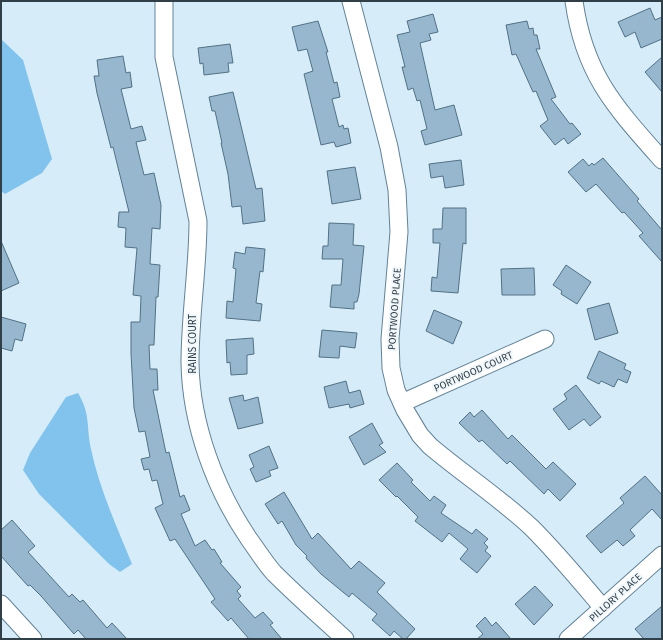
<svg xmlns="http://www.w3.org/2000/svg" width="663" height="640" font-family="'Fira Sans',sans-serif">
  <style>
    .water { fill: #81c3ec }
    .building { fill: #96b7cd; stroke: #527185 }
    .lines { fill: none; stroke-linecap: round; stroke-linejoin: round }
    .minor-casing { stroke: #628296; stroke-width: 19 }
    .minor { stroke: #fff; stroke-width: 17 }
    .labels { text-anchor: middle; stroke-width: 4; stroke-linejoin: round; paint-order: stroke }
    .street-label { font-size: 10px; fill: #313f48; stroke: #f0f7fb }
  </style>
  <rect width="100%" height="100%" fill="#d7ecf9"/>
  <g class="water">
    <path d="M1,39L23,60L52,159L42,173L5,194L1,191Z"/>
    <path d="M78,393C91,415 86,426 91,449C99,488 117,527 132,564L120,572L109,564L39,494L23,470L30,453L66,397Z"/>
  </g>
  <g class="building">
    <path d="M650,8L655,20L662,17V39L641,48L635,32L625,37L618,22Z"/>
    <path d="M433,14L438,32L429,34L431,40L420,43L435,110L454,105L462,135L425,145L421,131L427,129L420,100L417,101L413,88L408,90L402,67H405L397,35L410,32L407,21Z"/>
    <path d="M318,21L328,52H326L334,83L337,82L340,97L332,99L339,127L343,125L344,129L348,128L351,143L336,147L334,142L321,145L304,74L313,71L307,49L298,51L292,27Z"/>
    <path d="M527,21L529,29L533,28L534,35H537L540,49H536L556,97L551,99L570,124L572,123L581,134L568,144L564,138L555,145L540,126L548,120L536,91L533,92L516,54L512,55L506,25Z"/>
    <path d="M230,44L233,63H228L229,72L204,75L203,63L200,64L198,48Z"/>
    <path d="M123,56L126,73L130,72L132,87L121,89L131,129L142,126L146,140L136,142L144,175L154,173L161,205L160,229L152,228L150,264L160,265L158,297H156L154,345H149L150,369H157L158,390H153L166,453L169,452L180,497L184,495L190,510L181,514L195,546L205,540L212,550L214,549L222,562L220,563L241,587L237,591L241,596L238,599L255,618L263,612L273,623L270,625L282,639H249L231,618L228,621L211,602L215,599L175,539L170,541L155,508L163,504L157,480L152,481L149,469L144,470L141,459L150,457L145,431L139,432L134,408L131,354V322H140L141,296L133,295L137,248L125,247L126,228L118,227L119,212H129L113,147L111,148L97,93L94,76H99L97,60Z"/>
    <path d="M662,57V92L645,72Z"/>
    <path d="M233,92L256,189L262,188L265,221L243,224L241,206L232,207L228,174L221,143H222L215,111H212L209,97Z"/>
    <path d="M603,158L639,199L637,201L662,230V262L639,236L643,233L624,212L622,213L596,184L586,192L568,172L583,159L589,166L592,163L594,165Z"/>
    <path d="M461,160L464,185L445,188L443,176L431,178L429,164Z"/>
    <path d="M355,167L361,199L332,204L327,171Z"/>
    <path d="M443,208H466V244L463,243L458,293L431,291L432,277L437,278L440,243H433V229H442Z"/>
    <path d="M329,223L354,224L353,245L364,246L359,294L357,302H354V309L330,307L332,285H341L343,259H322L323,246H328Z"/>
    <path d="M1,241L19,283L1,291Z"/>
    <path d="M246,247L265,249L263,272L260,271L256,303L262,304L260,321L226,318L227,301L233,302L236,269L233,268L235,252L245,254Z"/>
    <path d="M566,265L591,282L577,304L561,294L562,291L553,285Z"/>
    <path d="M534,268L535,295H502L501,269Z"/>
    <path d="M609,303L618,333L595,340L587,309Z"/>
    <path d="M434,310L462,322L453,344L426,331Z"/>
    <path d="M1,317L26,324L22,341L15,339L12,351L1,348Z"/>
    <path d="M322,330L357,333L355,348L340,346L339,358L319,357Z"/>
    <path d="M253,338L254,354L247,355V374L231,375L230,362L227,363L226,340Z"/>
    <path d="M599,351L626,364L624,369L631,372L627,383L618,379L614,387L601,381L599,384L587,378Z"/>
    <path d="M346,381L349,393L360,390L364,404L350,408L349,404L329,408L324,387Z"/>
    <path d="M576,385L601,417L590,426L584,419L569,430L553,409L567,399L564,394Z"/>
    <path d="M243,395L244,401L258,397L263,423L238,429L229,398Z"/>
    <path d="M482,410L508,439L512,435L546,469L553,462L576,484L560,501L548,489L544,494L510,461L507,464L482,440L479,442L459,423L470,412L474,417Z"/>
    <path d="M372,423L383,443L379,445L386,452L364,465L349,437Z"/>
    <path d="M269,446L278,468L269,471L271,476L256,482L250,469L254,467L249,455Z"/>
    <path d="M397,463L413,480L411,482L430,501L434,496L446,505L441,513L472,534L476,529L488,539L484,543L488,547L485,551L491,556L477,573L460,559L468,549L449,533L442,542L415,521L418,517L397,496L396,497L379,480Z"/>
    <path d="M645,476L662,495V520L652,509L630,530L635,536L623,546L617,540L601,553L586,536L624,503L620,498Z"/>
    <path d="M284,492L312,539L318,533L351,569L359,561L385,583L377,592L415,629L406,639H403L394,631L390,636L372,620L377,614L352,593L349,597L321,574L306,558L307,556L296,545L282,521L278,524L265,504Z"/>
    <path d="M12,520L35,546L28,552L69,597L72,594L80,602L83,600L107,628L112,623L127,639H86L78,630L74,634L41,596L30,585L28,586L1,556V530Z"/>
    <path d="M535,586L553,605L534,625L515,604Z"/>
    <path d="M662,606V639H644L635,629Z"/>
    <path d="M485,617L492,626L496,622L511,639H477L483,634L476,626Z"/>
  </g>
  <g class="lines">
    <g class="minor-casing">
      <g id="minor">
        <path d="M164,1V57L198,221C198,268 190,315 190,363C191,424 215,489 249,539C257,550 265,563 274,573C297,596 321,617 345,639"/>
        <path d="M351,1L389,147L397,190L399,232L390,339L391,368L396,390L405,410L420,435L430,446C463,474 500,498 532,528C557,553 580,581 603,608"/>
        <path d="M574,1C584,74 615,107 662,160"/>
        <path d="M402,403L545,339"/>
        <path d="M1,604L33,639"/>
        <path d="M568,639L662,555"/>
      </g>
    </g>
    <use href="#minor" class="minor"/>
  </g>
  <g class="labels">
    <g class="street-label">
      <text transform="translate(394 309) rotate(-86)" y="4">PORTWOOD PLACE</text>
      <text transform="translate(192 344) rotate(-90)" y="4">RAINS COURT</text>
      <text transform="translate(473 371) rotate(-24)" y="4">PORTWOOD COURT</text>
      <text transform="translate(615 597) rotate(-42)" y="4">PILLORY PLACE</text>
    </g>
  </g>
  <rect width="663" height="640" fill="none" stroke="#313f48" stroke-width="4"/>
</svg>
